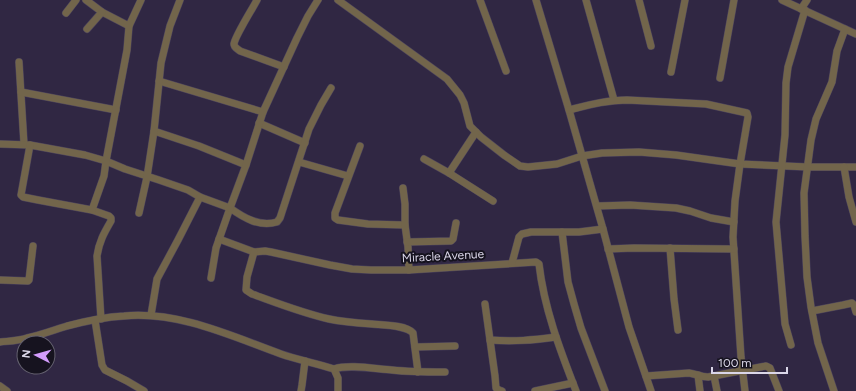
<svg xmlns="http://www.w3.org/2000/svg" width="856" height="391" font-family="Figtree,sans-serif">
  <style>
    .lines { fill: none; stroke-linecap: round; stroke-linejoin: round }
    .minor-casing { stroke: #4b435d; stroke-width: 8 }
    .minor { stroke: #72654b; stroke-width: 7 }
    .labels { text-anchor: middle; stroke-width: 4; stroke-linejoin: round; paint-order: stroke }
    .street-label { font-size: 12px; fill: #dad6e8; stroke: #16131f }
  </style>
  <rect width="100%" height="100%" fill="#302743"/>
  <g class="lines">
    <g class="minor-casing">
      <g id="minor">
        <path d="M86,0L102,12L129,26"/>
        <path d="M257,0C253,8 235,36 234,44C234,48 238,49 240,51L284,67"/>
        <path d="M338,0L447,79L460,95L464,103L470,126L481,137L504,155L520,166L528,167L557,164L582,156L602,153L639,152L676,155L740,164L808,167H856"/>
        <path d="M480,0L506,71"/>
        <path d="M536,0L569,110L603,229L629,327L651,391"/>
        <path d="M586,0L614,100"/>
        <path d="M639,0L651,46"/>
        <path d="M782,0L856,34"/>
        <path d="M801,9L807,0"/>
        <path d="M66,13L76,0"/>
        <path d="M87,29L102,12"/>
        <path d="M19,62L24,144"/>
        <path d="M671,72L685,0"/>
        <path d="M720,78L734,0"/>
        <path d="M159,81L263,112"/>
        <path d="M21,92L116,110"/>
        <path d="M569,110C589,105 607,100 627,100L706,104L747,113L748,117L740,164L735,201L733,237L741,357L745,391"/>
        <path d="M259,123L305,143"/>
        <path d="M154,131L199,146L246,165"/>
        <path d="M476,132L449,173L493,201"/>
        <path d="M0,144L30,145L85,155L106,161L125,169L159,180L188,190L200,197"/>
        <path d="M30,145L21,195L23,197L38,200L92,210L109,216L111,218V221C104,233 99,242 97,256L101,319"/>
        <path d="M360,146L335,213V218L338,220L368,224L405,225"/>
        <path d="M424,159L449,173"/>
        <path d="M299,162L348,176"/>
        <path d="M844,167L849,197L856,222"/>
        <path d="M403,188L405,204V225L408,247L409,270"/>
        <path d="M597,206L630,205L676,208L690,211L711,218L734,222"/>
        <path d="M92,210L104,176L106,161L127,50L129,26L141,0"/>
        <path d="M139,213L147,177L154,131L161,63L170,26L180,0"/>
        <path d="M562,232L568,282L574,304L581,328L605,391"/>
        <path d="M219,239L254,252L265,251L271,252L330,265L352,269L371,270H409L536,262L539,264C544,308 560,350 576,391"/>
        <path d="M407,242L451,241L453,239L456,223"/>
        <path d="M670,248L674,299L678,330"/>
        <path d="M608,249L634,248L734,249"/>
        <path d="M254,252L247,277L246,290L252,294C277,303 302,313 329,319C343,322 357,323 372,324C383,325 406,325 413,333L418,372"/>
        <path d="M512,263L519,237L522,234L531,232H579L603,229"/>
        <path d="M211,278L216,248L230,208C244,218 259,227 277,222L280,218L309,129L321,105L331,88"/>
        <path d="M0,280L28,281L29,280L33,246"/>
        <path d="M485,304L495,376L496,388L499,390L502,391"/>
        <path d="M812,311L843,305L852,303L854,305L856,312"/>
        <path d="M151,315L157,279L178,240L200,197L230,208L246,165L263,112L297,38L308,16L318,0"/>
        <path d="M95,320L102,365L105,370L127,381L144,391"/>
        <path d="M490,340C514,342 533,340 556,337"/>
        <path d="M0,342C9,341 18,341 27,338C41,335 54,330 67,326C86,321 105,317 124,316C179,311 231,336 281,354C298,360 316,363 334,369L338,378V391"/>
        <path d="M791,345L785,324L776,222L785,135L786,83L788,67L805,10"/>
        <path d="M415,347L455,346"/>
        <path d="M334,369C349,364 376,369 392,370C410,372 427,372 445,372"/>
        <path d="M698,375L700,391"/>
        <path d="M646,376L689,373C696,374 701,377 708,377L766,366L770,368L779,391"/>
        <path d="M714,376L717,391"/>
        <path d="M0,386L7,391"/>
        <path d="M301,391L302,385L305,361"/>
        <path d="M535,391L573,383"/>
        <path d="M834,391L818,343L811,307L807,277L805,236L804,193L811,140L816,119L832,82L837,51L845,29"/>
      </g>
    </g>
    <use href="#minor" class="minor"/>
  </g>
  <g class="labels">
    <g class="street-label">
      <text transform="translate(443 256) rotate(-3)" y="4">Miracle Avenue</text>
    </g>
  </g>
  <g transform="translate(36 355) rotate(276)"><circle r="19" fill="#16131f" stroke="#64616f"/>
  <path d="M0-3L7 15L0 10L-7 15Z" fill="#d39cfc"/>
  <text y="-6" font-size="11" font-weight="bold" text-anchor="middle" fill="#dad6e8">N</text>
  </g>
  <path d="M712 367v6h75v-6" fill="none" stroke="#dad6e8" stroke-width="2"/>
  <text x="718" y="367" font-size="12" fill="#dad6e8" stroke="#16131f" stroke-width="3" paint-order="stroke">100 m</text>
</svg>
